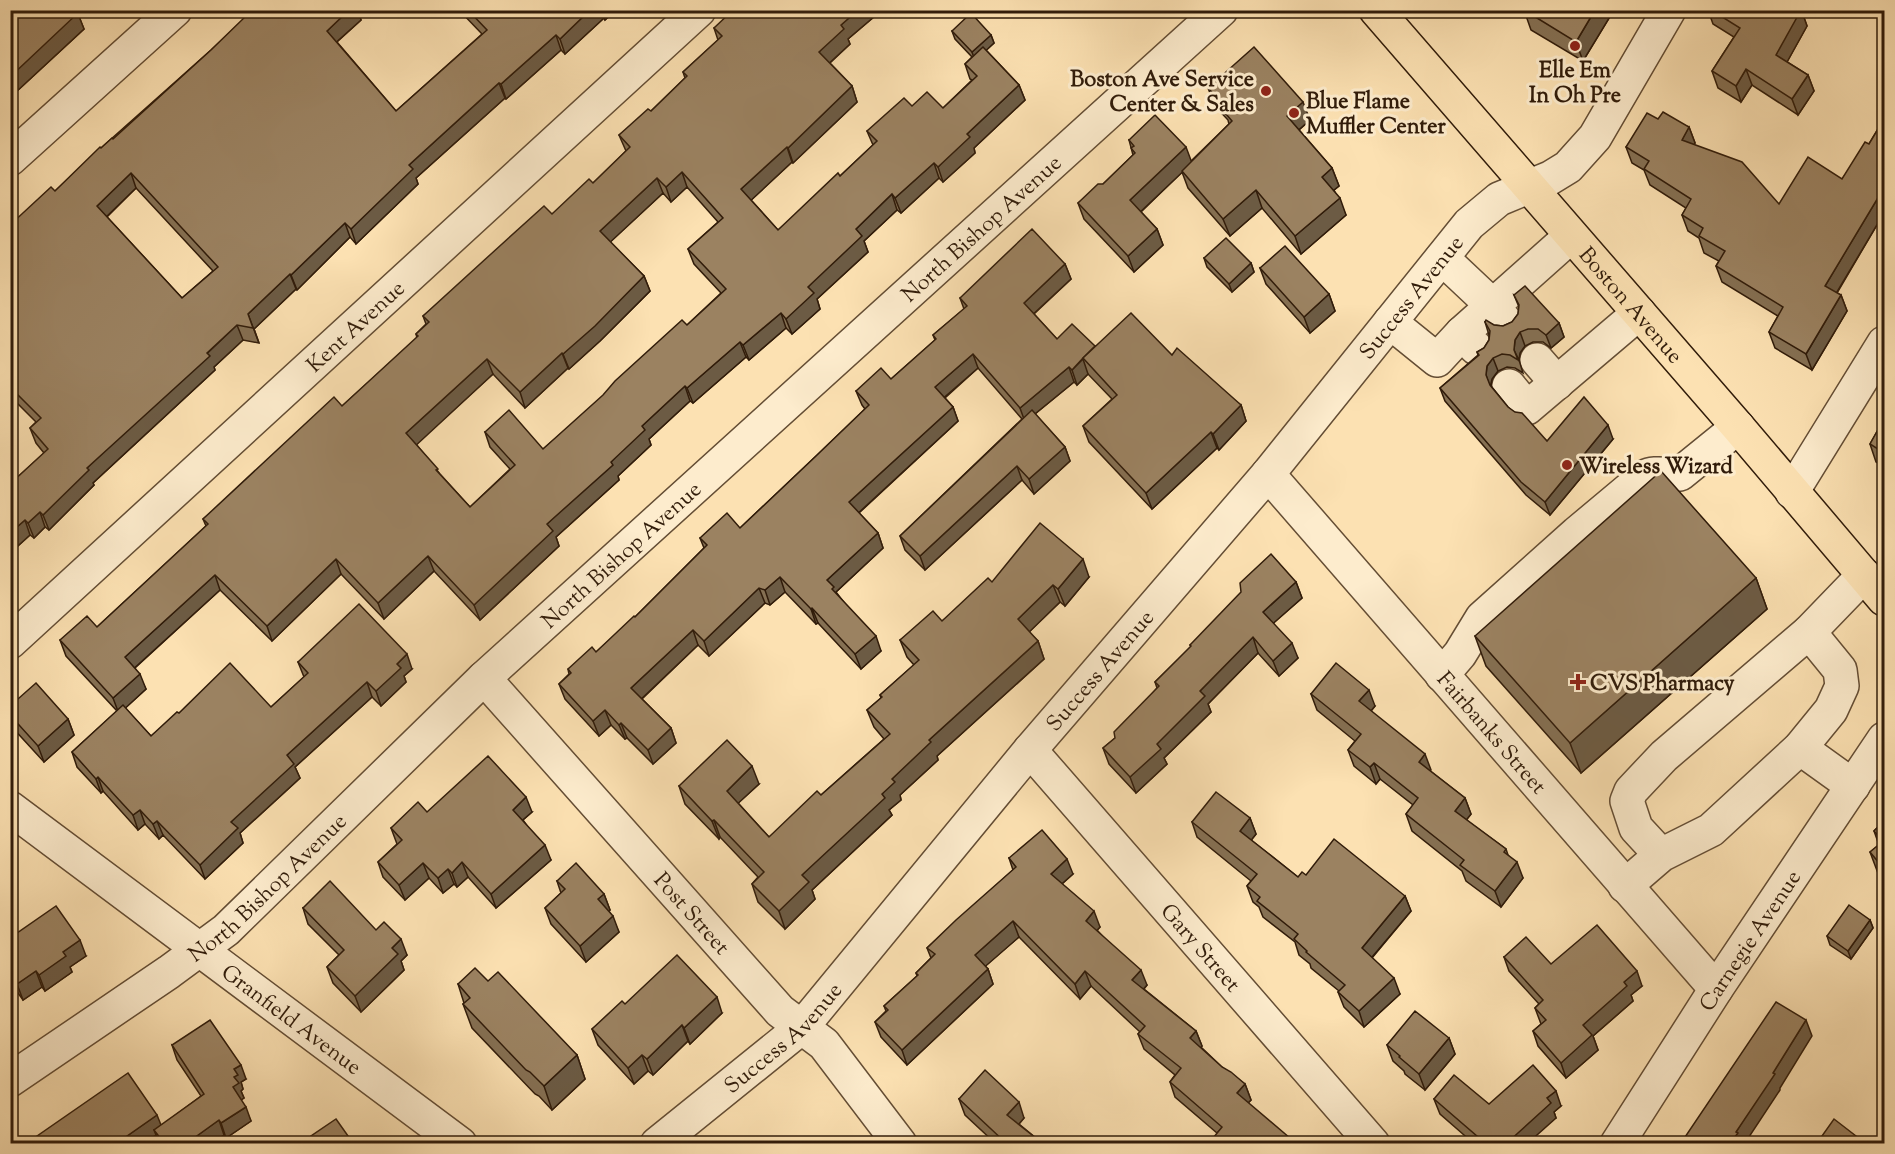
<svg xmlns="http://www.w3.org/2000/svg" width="1895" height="1154" font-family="'Sorts Mill Goudy',serif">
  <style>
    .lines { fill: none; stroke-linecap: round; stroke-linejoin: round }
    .minor-casing { stroke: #644d34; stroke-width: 36 }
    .major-casing { stroke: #311c0a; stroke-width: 36 }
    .minor { stroke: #fdeccd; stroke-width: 33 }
    .major { stroke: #fce1b2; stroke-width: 33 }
    .wall { fill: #857053; stroke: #311c0a; stroke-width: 1.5; fill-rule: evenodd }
    .shaded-wall { fill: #6c5b44; stroke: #311c0a; stroke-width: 1.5 }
    .building { fill: #9b8261; stroke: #311c0a; stroke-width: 1.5; fill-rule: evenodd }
    .poi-dot { fill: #8f2418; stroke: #fdeccd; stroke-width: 2 }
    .labels { text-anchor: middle; stroke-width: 6; stroke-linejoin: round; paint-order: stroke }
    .poi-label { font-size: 22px; font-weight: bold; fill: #311c0a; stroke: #fdeccd; text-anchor: start }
    .street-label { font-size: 22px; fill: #311c0a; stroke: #fdeccd }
  </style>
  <rect width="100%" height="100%" fill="#fce1b2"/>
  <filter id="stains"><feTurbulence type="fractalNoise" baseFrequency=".00333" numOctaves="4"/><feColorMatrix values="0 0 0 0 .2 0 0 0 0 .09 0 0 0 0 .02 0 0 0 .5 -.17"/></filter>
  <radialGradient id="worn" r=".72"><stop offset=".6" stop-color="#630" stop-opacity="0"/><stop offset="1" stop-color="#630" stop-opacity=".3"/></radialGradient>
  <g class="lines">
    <g class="minor-casing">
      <g id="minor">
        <path d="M10,159L175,10"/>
        <path d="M1442,258L1492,305L1505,321"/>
        <path d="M1390,322L1437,360L1462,333"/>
        <path d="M1476,348L1462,333L1571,236"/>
        <path d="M1537,360L1557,383"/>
        <path d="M1509,386L1527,408L1639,313"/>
        <path id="s1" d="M1268,474L1716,989"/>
        <path d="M1792,492L1884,343"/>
        <path d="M1809,632L1864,575"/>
        <path id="s2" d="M10,642L699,10"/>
        <path d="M1442,675L1460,654L1482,618L1577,533L1644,477C1656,471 1668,476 1680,474L1738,427"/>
        <path id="s3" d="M484,678L780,1011L824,1044L900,1144"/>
        <path d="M1800,748L1853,786"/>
        <path id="s4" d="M1030,750L1373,1144"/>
        <path id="s5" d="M10,808L460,1144"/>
        <path d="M1625,886L1661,855L1711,830L1800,748L1831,710L1842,686L1840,670L1809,632L1664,756L1631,791L1627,801L1636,828L1661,855"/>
        <path id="s6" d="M10,1080L169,972L226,930L484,678L1221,10"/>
        <path id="s7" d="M657,1144L802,1027L1030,750L1268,474L1469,224L1499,199L1550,178L1568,167L1595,137L1669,10"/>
        <path id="s8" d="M1617,1144L1716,989L1884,739"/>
      </g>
    </g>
    <g class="major-casing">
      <g id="major">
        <path id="s9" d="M1376,10L1738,427L1884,599"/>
      </g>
    </g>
    <use href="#minor" class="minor"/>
    <use href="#major" class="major"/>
  </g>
  <g class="wall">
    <path d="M10,10L78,14L84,29L16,92L10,86Z"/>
    <path d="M240,10H358V11L361,20L337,42L396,111L482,34L459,10H616L605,20L604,18L565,54L561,50L506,99L505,98L416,178L418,184L356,244L350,237L297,290L296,289L254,329L259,343L243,340L214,367L215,370L93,483L94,485L49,530L45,527L34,538L30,535L10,553V484L44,453L36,443L30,428L36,422L12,398L10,399V225L55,191L101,148L211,50L244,19ZM136,188L213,271L182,298L107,217Z"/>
    <path d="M756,10H882L848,39L850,44L830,63L852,86L857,102L793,163L792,162L751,200L778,230L840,176L873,145L867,131L912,106L943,108L972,80L970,79L965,64L972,57L955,39L952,31L991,35L994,43L986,50L1019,85L1025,100L974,148L975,153L943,182L939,178L901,213L897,210L864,241L868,252L817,299L820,309L792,334L786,328L749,360L746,357L693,403L690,401L649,439L651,445L618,476L619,480L556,537L559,546L480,620L434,571L384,619L341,574L272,641L220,590L135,668L146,689L125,708L151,736L179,713L271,707L304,677L298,662L412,669L404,676L406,682L381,706L372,697L295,767L300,778L240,833L243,843L205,879L163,835L159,839L145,824L138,830L103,791L101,793L77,767L72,752L117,711L66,656L60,640L97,627L206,526L203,519L342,406L417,338L416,334L426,324L423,316L552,214L593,183L626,151L619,135L651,111L685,78L683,72L718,40L714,28ZM687,187L718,222L688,249L694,264L721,293L687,325L543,449L485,432L490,447L510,469L470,507L440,474L416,444L493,374L525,408L568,368L569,369L600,341L650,291L644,276L610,242L663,193L671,202Z"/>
    <path d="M1524,10H1614L1583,61L1531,30Z"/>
    <path d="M1708,10H1803L1802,12L1807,26L1787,62L1808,75L1814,91L1798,115L1752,85L1741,102L1718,88L1712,71L1734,37L1713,24Z"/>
    <path d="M1208,88L1310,120L1299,130L1332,168L1339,186L1334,190L1346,215L1301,254L1262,208L1230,236L1188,188L1182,172L1141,212L1157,229L1163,245L1134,272L1084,219L1078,203L1103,184L1133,155L1129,140L1191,161L1229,124L1228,120L1215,106Z"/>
    <path d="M1658,119L1689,127L1695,143L1694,145L1779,204L1842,179L1869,144L1884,119V213L1837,293L1841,295L1847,311L1812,370L1775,348L1769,332L1778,316L1722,282L1716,266L1719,261L1704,253L1699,238L1688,231L1682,215L1686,208L1650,185L1644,170L1632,163L1626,147Z"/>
    <path d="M1204,258L1251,263L1254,272L1232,292L1207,267Z"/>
    <path d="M1065,264L1071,279L1034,314L1057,339L1095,346L1172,355L1241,405L1246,421L1219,450L1217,448L1152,509L1089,442L1083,426L1112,399L1088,374L1077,385L1074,382L1035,414L1065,447L1070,461L1034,494L1022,480L925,570L905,550L900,536L1022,419L978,368L945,398L953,407L958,421L859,513L878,533L883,548L836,592L881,651L861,669L818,623L816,624L785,592L770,605L765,603L709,656L698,645L642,699L671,728L676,743L653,764L627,738L625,739L611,725L599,736L565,699L559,684L569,674L568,669L596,652L635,617L704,548L700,538L740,528L815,457L865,409L862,405L856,391L891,379L935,340L933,335L964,309L960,298Z"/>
    <path d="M1260,268L1329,294L1335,311L1310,333L1266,284Z"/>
    <path d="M1514,295L1559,323L1564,337L1551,348L1543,342H1533L1525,346L1520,353L1519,360L1523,373L1515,368L1507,367L1498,371L1492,379L1491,386L1508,407L1547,441L1613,439L1550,515L1526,495L1445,401L1440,388L1478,355L1477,352L1484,348L1489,340V335L1485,322L1494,325L1503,326L1512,322L1518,314L1519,307Z"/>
    <path d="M1884,419V467L1876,462L1870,444Z"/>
    <path d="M1089,577L1065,606L1060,602L1029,632L1038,641L1044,659L937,756L938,760L900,795L901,800L889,810L892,815L812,890L815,899L785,929L758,902L752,884L758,877L720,837L719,839L685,804L679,786L759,784L738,803L769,837L821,795L884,739L874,727L867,710L881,698L880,695L914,665L907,657L900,640L942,621L992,582Z"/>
    <path d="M1756,578L1767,609L1581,773L1486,666L1475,636Z"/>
    <path d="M1296,582L1302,598L1273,623L1298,658L1279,676L1258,653L1208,704L1211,712L1164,758L1167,764L1136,793L1109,764L1103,748L1115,738L1157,688L1155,682L1191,647L1190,645Z"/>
    <path d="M1311,694L1375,706L1371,711L1430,771L1465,798L1471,814L1466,820L1506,849L1508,855L1523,878L1501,907L1466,881L1462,871L1412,831L1406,814L1413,805L1380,779L1376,784L1354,766L1348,750L1355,741L1317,710Z"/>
    <path d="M10,706L68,719L74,735L44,762L12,727L10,722Z"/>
    <path d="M427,812H532L523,820L551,860L496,908L468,877L457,887L454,884L443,893L429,878L405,900L383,877L378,862L397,844L391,828Z"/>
    <path d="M1250,818L1256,834L1251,840L1298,877L1306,875L1405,896L1411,911L1372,958L1400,994L1364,1027L1344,1007L1338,992L1339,991L1311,968L1310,964L1299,955L1295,942L1263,917L1259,907L1253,902L1247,886L1251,881L1197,837L1192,822Z"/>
    <path d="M1884,821V883L1879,876L1870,852L1879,845L1874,831Z"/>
    <path d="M1009,858L1073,874L1062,884L1100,927L1097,930L1147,985L1144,989L1196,1031L1202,1046L1201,1047L1222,1067L1245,1084L1251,1100L1217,1133L1175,1097L1170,1082L1175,1075L1144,1049L1138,1034L1140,1032L1091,986L1080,999L1019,937L985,966L988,969L993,984L907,1065L881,1037L875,1022L886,1011L884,1006L917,976L916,973L931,958L927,948L1013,870Z"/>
    <path d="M557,881L604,894L610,910L609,911L619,932L586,962L551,924L545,908L561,893Z"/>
    <path d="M303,908L376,930L407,955L401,961L404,970L361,1012L333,983L327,967L339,955L308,924Z"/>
    <path d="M1870,920L1873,928L1851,959L1830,945L1827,936Z"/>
    <path d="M10,938L86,956L70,967L72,972L45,991L42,987L23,1000L10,982Z"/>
    <path d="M1504,957L1551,964L1642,986L1631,995L1633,1001L1593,1036L1598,1050L1566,1078L1538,1046L1533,1031L1541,1024L1535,1008L1539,1004L1509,971Z"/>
    <path d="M488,981L577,1055L585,1079L552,1110L539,1096L535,1094L472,1028L463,1004L464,1003L458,984Z"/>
    <path d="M625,1004L722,1013L690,1044L688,1041L653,1075L648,1071L634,1084L598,1045L592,1029Z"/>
    <path d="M1449,1038L1455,1054L1425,1090L1405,1074L1404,1071L1393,1061L1387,1045Z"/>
    <path d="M172,1045L246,1079L241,1082L243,1089L241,1091L244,1098L241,1100L251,1121L226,1138L224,1135L212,1143H159L156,1135L144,1143L161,1126L201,1096L177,1060Z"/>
    <path d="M959,1099L1024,1118L1019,1124L1042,1143H995L965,1115Z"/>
    <path d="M1434,1099L1489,1104L1561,1106L1554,1112L1556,1118L1472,1142L1440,1114Z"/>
  </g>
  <g class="shaded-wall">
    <path d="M71,10H82L78,14L84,29L16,92L10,77Z"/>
    <path d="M349,10H358V11L361,20L332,46L327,31Z"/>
    <path d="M590,10H601L604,18L565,54L560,39Z"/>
    <path d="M602,10H616L605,20Z"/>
    <path d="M858,10H882L848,39L850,44L825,67L819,52L841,25Z"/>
    <path d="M1595,10H1614L1583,61L1576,42Z"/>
    <path d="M1793,10H1803L1802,12L1807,26L1782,71L1776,55Z"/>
    <path d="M556,35L561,50L506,99L501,84Z"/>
    <path d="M991,35L994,43L975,61L972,52Z"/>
    <path d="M1746,69L1752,85L1741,102L1736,86Z"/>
    <path d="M1808,75L1814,91L1798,115L1792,99Z"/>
    <path d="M499,83L505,98L416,178L418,184L356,244L351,229L409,165Z"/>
    <path d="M1019,85L1025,100L974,148L975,153L943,182L938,167L967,134Z"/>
    <path d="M852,86L857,102L793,163L788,148Z"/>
    <path d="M1303,102L1310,120L1294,134L1287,116Z"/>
    <path d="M1689,127L1695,143L1687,157L1682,140Z"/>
    <path d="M787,147L792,162L746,205L741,189Z"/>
    <path d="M1186,147L1192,163L1136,216L1130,200Z"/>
    <path d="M934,163L939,178L901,213L895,198Z"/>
    <path d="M1332,168L1339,186L1329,194L1322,177Z"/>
    <path d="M682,172L687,187L671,202L666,187Z"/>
    <path d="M131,173L136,188L102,221L97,206Z"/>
    <path d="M657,178L663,193L605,247L600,231Z"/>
    <path d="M1256,190L1262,208L1230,236L1223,219Z"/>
    <path d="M1884,193V206L1881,197Z"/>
    <path d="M892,194L897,210L864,241L868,252L817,299L820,309L792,334L786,319L808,287L856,229Z"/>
    <path d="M1879,196L1884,210V213L1831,302L1825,286Z"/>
    <path d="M1340,198L1346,215L1301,254L1295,236Z"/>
    <path d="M345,223L350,237L297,290L291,275Z"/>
    <path d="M1157,229L1163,245L1134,272L1128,256Z"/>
    <path d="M1251,263L1254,272L1232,292L1229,284Z"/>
    <path d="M1065,264L1071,279L1029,318L1024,303Z"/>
    <path d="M290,274L296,289L254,329L259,343L248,314Z"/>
    <path d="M644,276L650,291L600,341L569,369L563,354Z"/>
    <path d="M1329,294L1335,311L1310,333L1304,317Z"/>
    <path d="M1841,295L1847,311L1812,370L1806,354Z"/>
    <path d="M781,313L786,328L749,360L743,345Z"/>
    <path d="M1559,323L1564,337L1551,348L1546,335Z"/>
    <path d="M237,325L243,340L214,367L215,370L93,483L94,485L49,530L43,515L87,468Z"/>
    <path d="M1520,332L1525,346L1520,353L1519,360L1514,350L1515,340Z"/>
    <path d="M740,342L746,357L693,403L687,388Z"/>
    <path d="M562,353L568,368L525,408L520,392Z"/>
    <path d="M973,354L978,368L940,401L935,387Z"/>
    <path d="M1493,358L1498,371L1492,379L1490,388L1486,375L1487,366Z"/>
    <path d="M487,359L493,374L412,449L406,433Z"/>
    <path d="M1083,359L1088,374L1077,385L1072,370Z"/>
    <path d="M1069,367L1074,382L1025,422L1020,408Z"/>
    <path d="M685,386L690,401L649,439L651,445L618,476L619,480L556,537L559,546L480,620L474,605L547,524L611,462L642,426Z"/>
    <path d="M1241,405L1246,421L1219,450L1213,434Z"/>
    <path d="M953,407L958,421L854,517L849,502Z"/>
    <path d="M1608,425L1613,439L1550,515L1545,502Z"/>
    <path d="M1211,432L1217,448L1152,509L1146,493Z"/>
    <path d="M1065,447L1070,461L1034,494L1029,479Z"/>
    <path d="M1017,466L1022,480L925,570L920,556Z"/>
    <path d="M40,512L45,527L34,538L28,523Z"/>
    <path d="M25,520L30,535L10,553V533Z"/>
    <path d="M878,533L883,548L836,592L839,602L827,580Z"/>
    <path d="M428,556L434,571L384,619L378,603Z"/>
    <path d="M336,559L341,574L272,641L267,626Z"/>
    <path d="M1083,559L1089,577L1065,606L1058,589Z"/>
    <path d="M215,575L220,590L130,672L125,657Z"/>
    <path d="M780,577L785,592L770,605L765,590Z"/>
    <path d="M1756,578L1767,609L1581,773L1570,743Z"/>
    <path d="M1296,582L1302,598L1268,628L1263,612Z"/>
    <path d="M1053,585L1060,602L1024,637L1018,619Z"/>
    <path d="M759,588L765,603L709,656L704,641Z"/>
    <path d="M812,608L818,623L816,624L811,609Z"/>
    <path d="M693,630L698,645L637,703L631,688Z"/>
    <path d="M876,636L881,651L861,669L855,654Z"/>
    <path d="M1253,637L1258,653L1208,704L1211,712L1164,758L1167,764L1136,793L1130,777L1200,691Z"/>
    <path d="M1038,641L1044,659L937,756L938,760L900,795L901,800L889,810L892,815L812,890L815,899L785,929L779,911L802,875L882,794L892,779L929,740Z"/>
    <path d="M1292,643L1298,658L1279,676L1273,661Z"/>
    <path d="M407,654L412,669L404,676L406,682L381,706L376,691L397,664Z"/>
    <path d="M140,674L146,689L119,714L113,698Z"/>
    <path d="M367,682L372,697L295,767L300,778L240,833L243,843L205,879L200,865L231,822L287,755Z"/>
    <path d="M1369,690L1375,706L1365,718L1359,701Z"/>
    <path d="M605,710L611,725L599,736L593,721Z"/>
    <path d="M68,719L74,735L44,762L38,746Z"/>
    <path d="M621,723L627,738L625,739L619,725Z"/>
    <path d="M671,728L676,743L653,764L648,750Z"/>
    <path d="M1425,754L1431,770L1425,778L1419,762Z"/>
    <path d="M1374,763L1380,779L1376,784L1370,767Z"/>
    <path d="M752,766L759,784L733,808L727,791Z"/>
    <path d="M98,777L103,791L101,793L96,779Z"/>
    <path d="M526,797L532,812L518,824L513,810Z"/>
    <path d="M1465,798L1471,814L1461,827L1455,811Z"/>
    <path d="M140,810L145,824L138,830L133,815Z"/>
    <path d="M1250,818L1256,834L1246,847L1240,831Z"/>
    <path d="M714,820L720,837L719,839L712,821Z"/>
    <path d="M157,821L163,835L159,839L153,824Z"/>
    <path d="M545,845L551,860L496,908L491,894Z"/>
    <path d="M1067,859L1073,874L1056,889L1051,874Z"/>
    <path d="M462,862L468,877L457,887L452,873Z"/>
    <path d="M1517,862L1523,878L1501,907L1495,891Z"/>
    <path d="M423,863L429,878L405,900L399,885Z"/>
    <path d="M448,869L454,884L443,893L438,878Z"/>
    <path d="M604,894L610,910L603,916L598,899Z"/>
    <path d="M1405,896L1411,911L1367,963L1362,948Z"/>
    <path d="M1094,911L1100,927L1092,936L1086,921Z"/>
    <path d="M613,916L619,932L586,962L580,946Z"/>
    <path d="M1870,920L1873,928L1851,959L1848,951Z"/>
    <path d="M1013,921L1019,937L980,971L975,955Z"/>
    <path d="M401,939L407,955L401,961L404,970L361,1012L355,996L392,948Z"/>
    <path d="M80,940L86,956L70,967L72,972L45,991L39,975L63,952Z"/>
    <path d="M988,969L993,984L907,1065L902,1050Z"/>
    <path d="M1141,970L1147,985L1138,995L1132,980Z"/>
    <path d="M36,971L42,987L23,1000L17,984Z"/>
    <path d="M1085,971L1091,986L1080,999L1075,984Z"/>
    <path d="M1637,971L1642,986L1631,995L1633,1001L1593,1036L1598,1050L1566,1078L1561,1063L1583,1025L1624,982Z"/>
    <path d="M1394,978L1400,994L1364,1027L1359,1011Z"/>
    <path d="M717,997L722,1013L690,1044L684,1028Z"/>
    <path d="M1806,1020L1812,1036L1780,1088V1090L1745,1143H1730L1736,1132Z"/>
    <path d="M682,1025L688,1041L653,1075L647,1059Z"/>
    <path d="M1196,1031L1202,1046L1196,1053L1190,1038Z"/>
    <path d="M1449,1038L1455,1054L1425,1090L1419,1074Z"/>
    <path d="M577,1055L585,1079L552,1110L544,1086Z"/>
    <path d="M642,1055L648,1071L634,1084L628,1068Z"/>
    <path d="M241,1065L246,1079L241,1082L243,1089L241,1091L244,1098L238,1102L233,1087L234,1077V1069Z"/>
    <path d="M1245,1084L1251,1100L1243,1108L1237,1093Z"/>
    <path d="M1556,1091L1561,1106L1554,1112L1556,1118L1528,1143H1509L1508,1142L1547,1098Z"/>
    <path d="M1019,1102L1024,1118L1013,1131L1007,1115Z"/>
    <path d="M246,1107L251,1121L226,1138L221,1123Z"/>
    <path d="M157,1115L163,1130H154L156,1135L144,1143H117Z"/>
    <path d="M219,1120L224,1135L212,1143H187Z"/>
    <path d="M1290,1138L1292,1143H1288L1287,1142Z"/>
  </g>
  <g class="building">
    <path d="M10,10H76L78,13L10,77Z"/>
    <path d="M243,10H349L327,31L396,111L487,30L468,10H590L560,39L556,35L501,84L499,83L409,165L413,169L351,229L345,223L291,275L290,274L248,314L253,328L237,325L207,353L210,356L87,468L89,470L43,515L40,512L28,523L25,520L10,533V484L48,449L30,428L41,418L10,387V225L51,187L55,191L100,147L101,148L112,138L113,139L211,50L247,15ZM131,173L218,267L182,298L97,206Z"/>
    <path d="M733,10H754L755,12L756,10H858L841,25L844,29L819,52L852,86L788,148L787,147L741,189L778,230L838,173L840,176L877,141L867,131L904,98L912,106L927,92L943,108L977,76L965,64L983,47L1019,85L967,134L970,137L938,167L934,163L895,198L892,194L856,229L862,236L808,287L814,293L786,319L781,313L743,345L740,342L687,388L685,386L642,426L645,430L611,462L613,465L547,524L553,531L474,605L428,556L378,603L336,559L267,626L215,575L125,657L140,674L113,698L60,640L87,616L97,627L208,524L203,519L334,397L342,406L418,336L416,334L429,322L423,316L491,254L544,206L552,214L589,179L593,183L630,147L619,135L648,109L651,111L687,76L683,72L722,36L714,28ZM682,172L723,218L688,249L726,289L687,325L682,320L615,381L603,395L543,449L509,410L485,432L515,465L470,507L436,470L438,469L406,433L487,359L520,392L562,353L563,354L595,326L644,276L600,231L657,178L666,187Z"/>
    <path d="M1524,10H1595L1576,42Z"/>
    <path d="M1711,10H1801L1776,55L1808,75L1792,99L1746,69L1736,86L1712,71L1740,28Z"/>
    <path d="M971,13L991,35L972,52L952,31Z"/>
    <path d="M1254,47L1303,102L1287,116L1332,168L1322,177L1340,198L1295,236L1256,190L1223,219L1182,171L1232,121L1226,114L1229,110L1208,88Z"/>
    <path d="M1663,112L1689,127L1682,140L1742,162L1779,204L1808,157L1842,179L1865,142L1869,144L1884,119V193L1881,197L1879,196L1825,286L1841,295L1806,354L1769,332L1783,307L1716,266L1725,251L1699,236L1703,228L1682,215L1691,199L1644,169L1649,161L1626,147L1647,113L1658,119Z"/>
    <path d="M1155,115L1186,147L1130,200L1157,229L1128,256L1078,203L1098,184H1103L1135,153L1131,148L1134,146L1129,140Z"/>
    <path d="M1032,229L1065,264L1024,303L1057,339L1072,324L1095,346L1083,358L1072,370L1069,367L1020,408L973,354L935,387L953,407L849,502L878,533L827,580L834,587L832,589L876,636L855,654L812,608L811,609L780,577L765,590L759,588L704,641L693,630L631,688L671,728L648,750L621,723L619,725L605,710L593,721L559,684L571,673L568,669L592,647L596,652L634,616L635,617L707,545L700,538L727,513L740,528L815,457L869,405L856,391L881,368L891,379L936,339L933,335L967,306L960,298Z"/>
    <path d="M1226,238L1251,263L1229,284L1204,258Z"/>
    <path d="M1285,246L1329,294L1304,317L1260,268Z"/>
    <path d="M1525,286L1559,323L1546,335L1538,329H1528L1520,332L1515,340L1514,350L1518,360L1510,355L1502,354L1493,358L1487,366L1486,375L1490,385L1508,407L1515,412L1522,413L1547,441L1584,397L1608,425L1545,502L1521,482L1440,388L1479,355L1477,352L1484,348L1489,340L1490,331L1485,322L1486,320L1494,325L1503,326L1512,322L1518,314L1519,305L1514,295Z"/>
    <path d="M1131,313L1172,355L1177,348L1241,405L1213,434L1211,432L1146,493L1083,426L1117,395L1083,358Z"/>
    <path d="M1032,410L1065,447L1029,479L1017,466L920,556L900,536Z"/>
    <path d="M1884,419V453L1870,444Z"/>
    <path d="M1661,471L1756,578L1570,743L1475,636Z"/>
    <path d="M1040,523L1083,559L1058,589L1053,585L1018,619L1038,641L929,740L931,742L892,779L895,782L882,794L885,798L802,875L809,882L779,911L752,884L764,872L714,820L712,821L679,786L727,740L752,766L727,791L769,837L817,791L821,795L890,734L867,710L882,697L880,695L919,660L900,640L933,611L942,621L988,578L992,582Z"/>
    <path d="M1271,554L1296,582L1263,612L1292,643L1273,661L1253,637L1200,691L1205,696L1157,744L1161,749L1130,777L1103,748L1115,738L1114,732L1159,686L1155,682L1191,646L1190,645L1241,592L1240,583Z"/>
    <path d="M359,604L407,654L397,664L401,668L376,691L367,682L287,755L294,764L231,822L238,828L200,865L157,821L153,824L140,810L133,815L98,777L96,779L72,752L123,705L151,736L177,712L179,713L230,663L271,707L308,673L298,662Z"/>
    <path d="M1336,663L1369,690L1359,701L1425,754L1419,762L1465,798L1455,811L1506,849L1504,852L1517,862L1495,891L1460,865L1464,860L1406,814L1418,798L1374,763L1370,767L1348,750L1361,734L1311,694Z"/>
    <path d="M36,683L68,719L38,746L10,715V706Z"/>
    <path d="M488,756L526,797L513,810L545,845L491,894L462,862L452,873L448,869L438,878L423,863L399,885L378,862L402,840L391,828L418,802L427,812Z"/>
    <path d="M1216,792L1250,818L1240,831L1298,877L1302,872L1306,875L1334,839L1405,896L1362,948L1394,978L1359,1011L1338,992L1345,985L1306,952L1307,951L1294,939L1298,934L1257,901L1260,897L1247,886L1257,874L1192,822Z"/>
    <path d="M1884,821V869L1870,852L1883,841L1874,831Z"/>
    <path d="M1042,830L1067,859L1051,874L1094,911L1086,921L1141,970L1132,980L1196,1031L1190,1038L1222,1067L1231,1072L1245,1084L1237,1093L1290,1138L1287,1142L1289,1143H1209L1222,1127L1170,1082L1181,1068L1138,1034L1145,1026L1085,971L1075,984L1013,921L975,955L988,969L902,1050L875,1022L888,1010L884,1006L918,975L916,973L935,954L927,948L956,920L1016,867L1009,858Z"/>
    <path d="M576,863L604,894L598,899L613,916L580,946L545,908L565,889L557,881Z"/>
    <path d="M330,881L376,930L384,922L401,939L392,948L398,954L355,996L327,967L344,950L303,908Z"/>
    <path d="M1849,905L1870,920L1848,951L1827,936Z"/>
    <path d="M56,906L80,940L63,952L66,956L39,975L36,971L17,984L10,974V938Z"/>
    <path d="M1597,925L1637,971L1624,982L1627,986L1583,1025L1592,1035L1561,1063L1533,1031L1546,1020L1535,1008L1543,1000L1504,957L1526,937L1551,964Z"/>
    <path d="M677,955L717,997L684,1028L682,1025L647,1059L642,1055L628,1068L592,1029L622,1001L625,1004Z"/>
    <path d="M475,968L488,981L498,972L577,1055L544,1086L530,1072L526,1070L463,1004L470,998L458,984Z"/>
    <path d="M1776,1002L1806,1020L1773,1073L1775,1074L1736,1132L1738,1133L1730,1143H1681Z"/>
    <path d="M1415,1011L1449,1038L1419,1074L1399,1057L1400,1056L1387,1045Z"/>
    <path d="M210,1020L241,1065L234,1069L238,1075L234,1077L239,1083L233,1087L246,1107L221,1123L219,1120L187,1143H164L154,1130L204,1094L172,1045Z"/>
    <path d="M1533,1065L1556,1091L1547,1098L1551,1103L1508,1142L1510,1143H1470L1478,1137L1434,1099L1454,1075L1489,1104Z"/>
    <path d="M985,1070L1019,1102L1007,1115L1042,1143H1006L959,1099Z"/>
    <path d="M128,1073L157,1115L117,1143H27Z"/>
    <path d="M336,1119L353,1143H316L311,1136Z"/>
    <path d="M1834,1119L1865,1143H1817Z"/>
  </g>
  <g class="poi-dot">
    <circle cx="1575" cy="46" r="6"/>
    <circle cx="1266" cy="91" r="6"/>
    <circle cx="1294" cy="113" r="6"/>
    <circle cx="1567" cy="465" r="6"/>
    <path d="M1575 673h6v6h6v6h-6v6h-6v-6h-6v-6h6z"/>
  </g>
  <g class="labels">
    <g class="poi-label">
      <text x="1575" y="77" text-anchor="middle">Elle Em<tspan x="1575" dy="25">In Oh Pre</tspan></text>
      <text x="1254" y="86" text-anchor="end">Boston Ave Service<tspan x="1254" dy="25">Center &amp; Sales</tspan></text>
      <text x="1306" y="108">Blue Flame<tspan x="1306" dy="25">Muffler Center</tspan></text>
      <text x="1579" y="473">Wireless Wizard</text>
      <text x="1590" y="690">CVS Pharmacy</text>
    </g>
    <g class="street-label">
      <text dy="8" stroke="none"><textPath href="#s6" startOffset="1294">North Bishop Avenue</textPath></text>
      <text dy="8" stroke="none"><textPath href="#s7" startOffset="1137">Success Avenue</textPath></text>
      <text dy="8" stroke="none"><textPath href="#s9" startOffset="390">Boston Avenue</textPath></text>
      <text dy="8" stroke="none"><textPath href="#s2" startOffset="468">Kent Avenue</textPath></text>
      <text dy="8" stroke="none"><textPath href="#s6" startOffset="808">North Bishop Avenue</textPath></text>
      <text dy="8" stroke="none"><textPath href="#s7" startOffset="651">Success Avenue</textPath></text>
      <text dy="8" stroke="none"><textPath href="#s1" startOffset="342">Fairbanks Street</textPath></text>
      <text dy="8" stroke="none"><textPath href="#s6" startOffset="322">North Bishop Avenue</textPath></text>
      <text dy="8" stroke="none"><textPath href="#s3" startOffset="314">Post Street</textPath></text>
      <text dy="8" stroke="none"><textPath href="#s8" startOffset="243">Carnegie Avenue</textPath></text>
      <text dy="8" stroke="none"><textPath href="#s4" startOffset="261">Gary Street</textPath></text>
      <text dy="8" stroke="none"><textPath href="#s5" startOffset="352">Granfield Avenue</textPath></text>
      <text dy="8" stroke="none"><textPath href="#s7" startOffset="165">Success Avenue</textPath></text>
    </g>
  </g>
  <rect width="1895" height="1154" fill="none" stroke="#fce1b2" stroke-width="36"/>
  <rect x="12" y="12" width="1871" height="1130" fill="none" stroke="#311c0a" stroke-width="3"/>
  <rect x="18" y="18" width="1859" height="1118" fill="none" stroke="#311c0a" stroke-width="1.5"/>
  <rect width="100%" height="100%" filter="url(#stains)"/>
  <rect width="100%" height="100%" fill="url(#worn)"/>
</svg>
